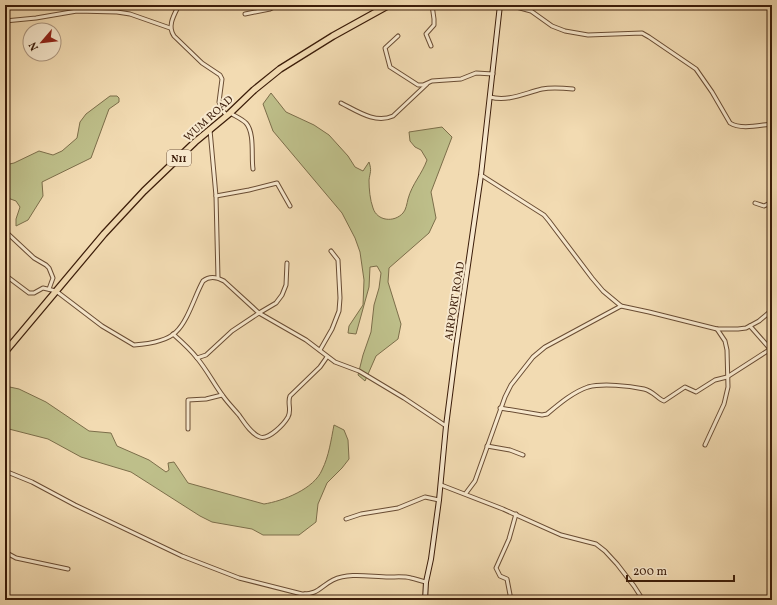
<svg xmlns="http://www.w3.org/2000/svg" width="777" height="605" font-family="Vollkorn,serif">
  <style>
    .green { fill: #bebf8a; stroke: #7c6e4a }
    .lines { fill: none; stroke-linecap: round; stroke-linejoin: round }
    .street-casing { stroke: #694c33; stroke-width: 5 }
    .secondary-casing { stroke: #3b1c09; stroke-width: 6 }
    .highway-casing { stroke: #3b1c09; stroke-width: 8 }
    .street { stroke: #f7e8cd; stroke-width: 3 }
    .secondary { stroke: #f7e8cd; stroke-width: 4 }
    .highway { stroke: #f2dbb2; stroke-width: 5.5 }
    .labels { text-anchor: middle; stroke-width: 4; stroke-linejoin: round; paint-order: stroke }
    .shield { fill: #f7e8cd; stroke: #735944; stroke-width: 1 }
    .shield-label { font-size: 10px; font-weight: bold; fill: #3b1c09 }
    .street-label { font-size: 11px; fill: #3b1c09; stroke: #f7e8cd }
  </style>
  <rect width="100%" height="100%" fill="#f2dbb2"/>
  <filter id="stains"><feTurbulence type="fractalNoise" baseFrequency=".005" numOctaves="4"/><feColorMatrix values="0 0 0 0 .2 0 0 0 0 .09 0 0 0 0 .02 0 0 0 .5 -.17"/></filter>
  <radialGradient id="worn" r=".72"><stop offset=".6" stop-color="#630" stop-opacity="0"/><stop offset="1" stop-color="#630" stop-opacity=".3"/></radialGradient>
  <g class="green">
    <path d="M271,93L286,112L314,125L329,135L348,156L355,167L363,171L369,162C372,171 370,172 369,180C369,189 370,200 373,208C377,221 394,223 403,213C406,210 407,203 408,199C412,184 422,174 427,160L421,150L415,147L410,141L409,132L442,127L452,137L431,192L436,218L429,233L389,268L388,282L401,324L398,339L376,356L365,381L358,375L363,355L371,332L374,305L379,288L381,273L377,266L370,267L369,287L356,334L348,333L349,326L363,305L364,280L360,252L355,238L342,213L273,131L263,104Z"/>
    <path d="M110,96H117L119,98V102L109,109L91,158L42,182L43,196L28,220L16,226V219L20,207L16,201L5,197V165L14,163L39,151L53,155L62,151L77,138L80,122L86,114Z"/>
    <path d="M5,386L19,389L46,402L89,431L111,433L117,446L149,460L166,472L169,470L168,463L174,462L188,483L264,504C283,501 314,489 322,470C329,456 331,440 334,425L344,430L348,440L349,459L342,468L327,483L318,504L316,522L299,535H263L252,529L212,522L200,516L131,472L81,457L48,439L5,428Z"/>
  </g>
  <g class="lines">
    <g class="street-casing">
      <g id="street">
        <path d="M179,5C174,15 167,26 174,36L202,63L220,75L222,79L219,102L223,111L227,116"/>
        <path d="M509,5L531,11L552,26L565,31L588,35L642,33L649,37L696,69L712,92L730,123C741,130 760,125 772,124"/>
        <path d="M245,14L270,9L278,5"/>
        <path d="M5,21L36,18L77,11L117,12L130,14L170,28"/>
        <path d="M398,36L385,48L390,67L418,85H423L432,81L461,79L476,73L493,74"/>
        <path d="M431,46L426,34L434,25V19L432,5"/>
        <path d="M490,97C508,102 525,93 542,89C552,87 563,88 573,89"/>
        <path d="M341,103C357,111 375,124 393,116L427,84"/>
        <path d="M230,113C235,116 242,119 246,123C255,133 251,157 253,169"/>
        <path d="M210,130L216,196L218,278"/>
        <path d="M481,175L544,215L549,221L592,278L603,291L621,306L649,312L717,329H738L746,328L759,321L772,310"/>
        <path d="M216,196L249,190L277,183L290,206"/>
        <path d="M755,203L764,206L772,202"/>
        <path d="M5,231L34,258L46,265L49,268L53,278L49,289"/>
        <path d="M5,275L29,293H34L43,288L56,291L102,326L134,345C147,344 167,341 176,332C188,321 195,295 203,281C209,276 217,277 224,281L259,313L306,340L335,362L359,371L404,398L446,426"/>
        <path d="M750,326L772,351"/>
        <path d="M173,334C182,342 190,349 197,358C207,370 214,384 223,396C228,403 234,409 239,415C244,422 251,434 260,437C269,440 284,424 288,417C292,410 287,403 290,396L320,367L327,357"/>
        <path d="M320,350L332,329L339,311L340,298L338,260L331,251"/>
        <path d="M197,358L206,355L232,331L259,313L276,303L282,295L286,285L287,263"/>
        <path d="M500,408L542,415L547,414C559,404 573,392 588,387C603,383 629,386 644,389C653,391 658,399 664,401L685,387L696,392L715,380L727,377L772,348"/>
        <path d="M188,429V400L206,399L222,395"/>
        <path d="M705,445L724,404L728,387L727,350L725,341L717,329"/>
        <path d="M487,446L510,450L523,455"/>
        <path d="M5,471L32,482L75,505L182,556L239,578L302,594C317,595 321,586 333,580C350,572 371,577 389,577C396,577 404,576 411,578C416,579 421,581 426,582"/>
        <path d="M441,485L503,509L561,535L596,544L605,551L617,564L634,586L643,600"/>
        <path d="M466,493L475,481L505,397L511,385L533,357L545,347L621,306"/>
        <path d="M346,519L361,514L398,508L425,497L439,500"/>
        <path d="M5,552L16,558L68,569"/>
        <path d="M301,600L305,594"/>
        <path d="M511,600L507,579L500,576L496,568L509,539L516,514"/>
      </g>
    </g>
    <g class="secondary-casing">
      <path id="secondary" d="M425,600L426,582L431,559L439,500L446,426L456,348L481,175L500,5"/>
    </g>
    <g class="highway-casing">
      <path id="highway" d="M5,352L104,234L144,191L195,142L230,113L254,90L280,69L333,36L389,5"/>
    </g>
    <use href="#street" class="street"/>
    <use href="#secondary" class="secondary"/>
    <use href="#highway" class="highway"/>
  </g>
  <g class="labels">
    <rect class="shield" x="167" y="150" width="24" height="16" rx="3"/>
    <g class="shield-label">
      <text x="179" y="162">N11</text>
    </g>
    <g class="street-label">
      <text transform="translate(208 118) rotate(-42)" y="4">WUM ROAD</text>
      <text transform="translate(454 301) rotate(-81)" y="4">AIRPORT ROAD</text>
    </g>
  </g>
  <rect width="777" height="605" fill="none" stroke="#f2dbb2" stroke-width="20"/>
  <rect x="6" y="6" width="765" height="593" fill="none" stroke="#3b1c09" stroke-width="2"/>
  <rect x="10" y="10" width="757" height="585" fill="none" stroke="#3b1c09"/>
  <g transform="translate(42 42) rotate(242)"><circle r="19" fill="#f7e8cd" stroke="#ac967f"/>
  <path d="M0-3L7 15L0 10L-7 15Z" fill="#8f2418"/>
  <text y="-6" font-size="11" font-weight="bold" text-anchor="middle" fill="#3b1c09">N</text>
  </g>
  <path d="M627 575v6h107v-6" fill="none" stroke="#3b1c09" stroke-width="2"/>
  <text x="633" y="575" font-size="12" fill="#3b1c09" stroke="#f7e8cd" stroke-width="3" paint-order="stroke">200 m</text>
  <rect width="100%" height="100%" filter="url(#stains)"/>
  <rect width="100%" height="100%" fill="url(#worn)"/>
</svg>
